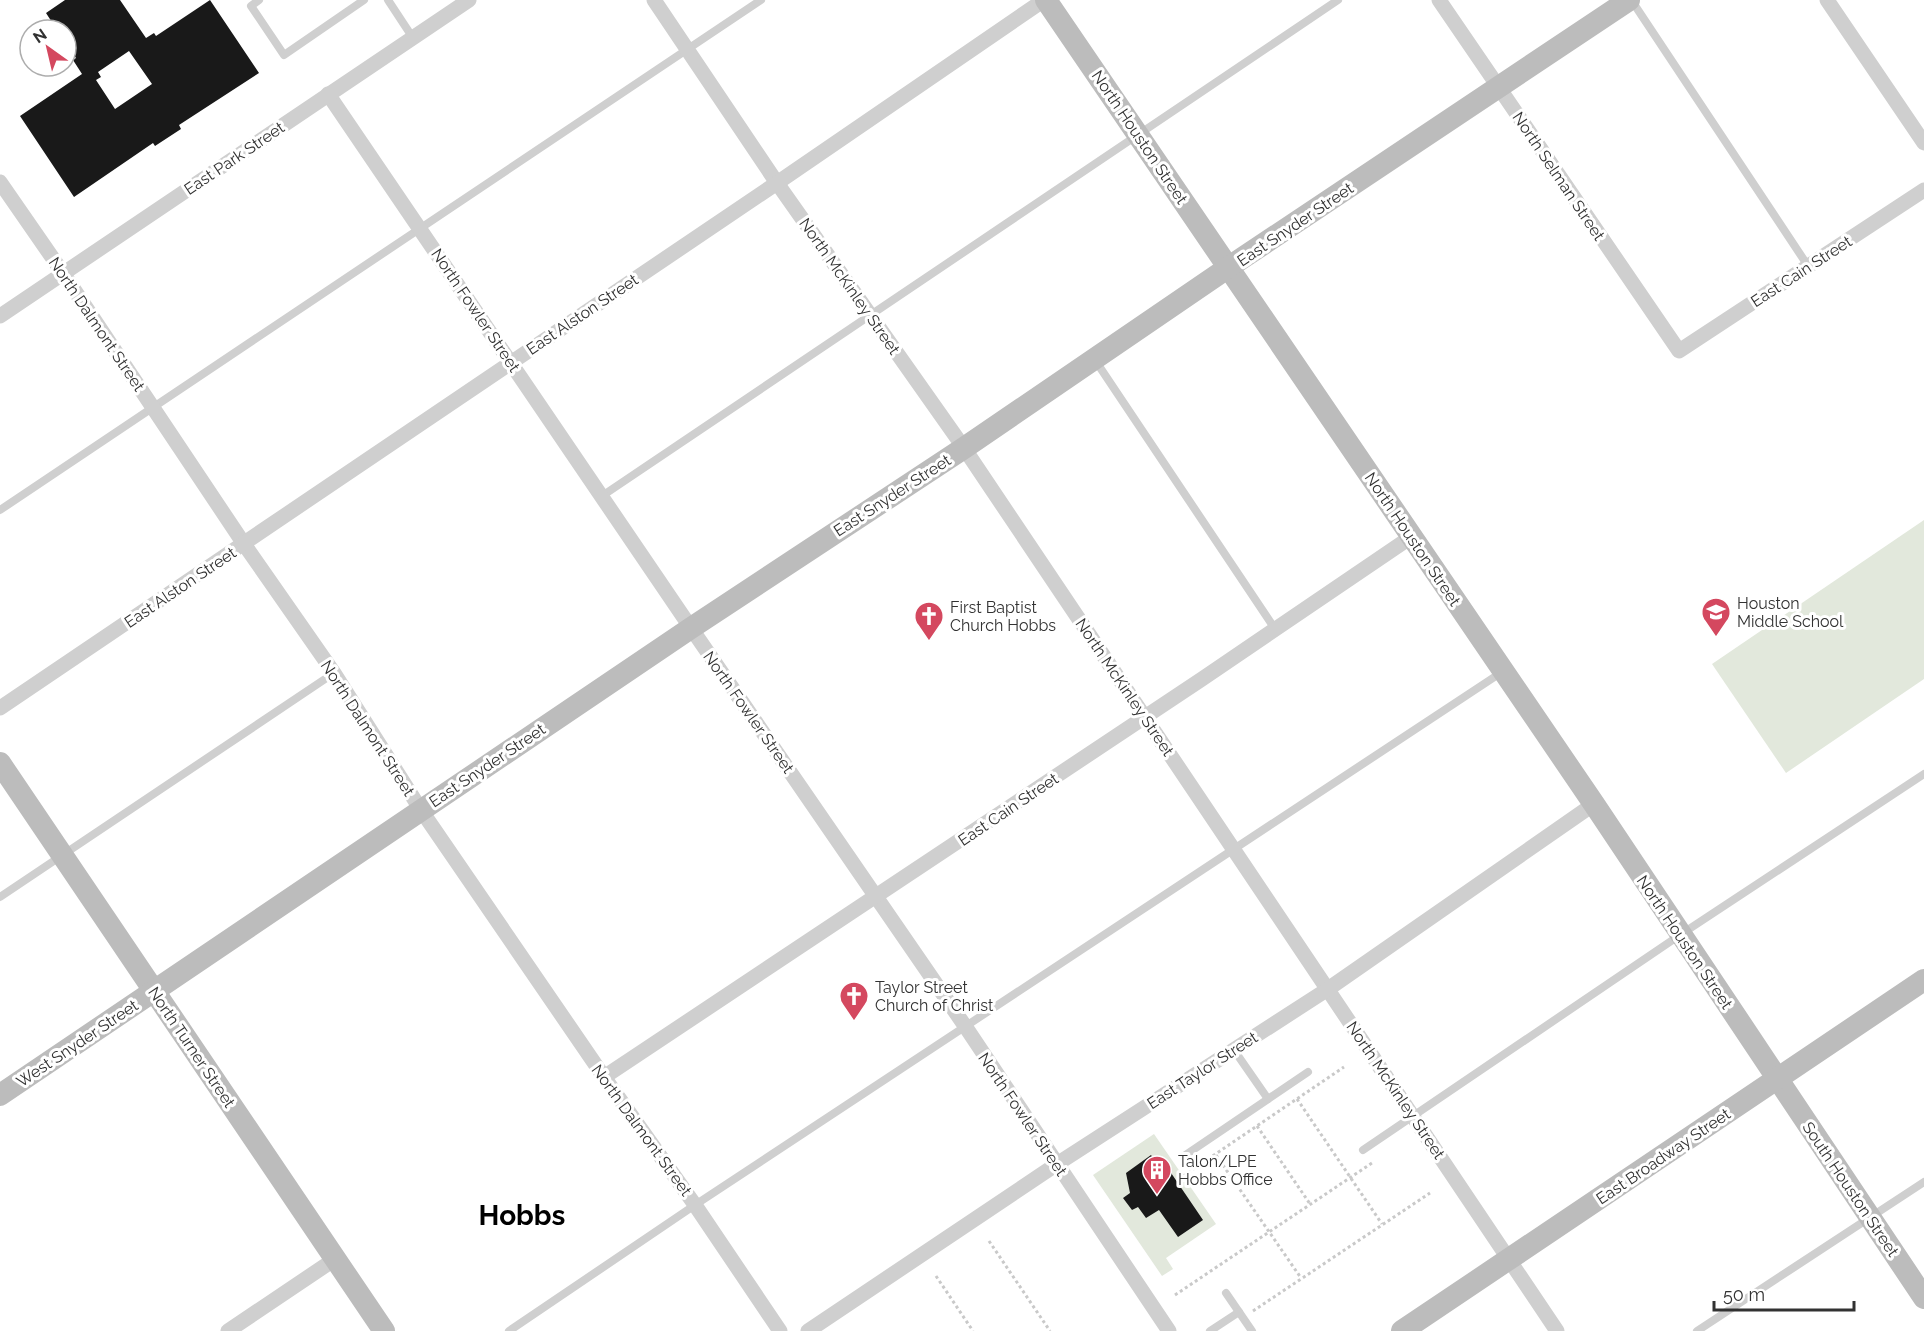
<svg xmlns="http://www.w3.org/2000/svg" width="1924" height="1331" font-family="Raleway,sans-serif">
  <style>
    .green { fill: #e2e8dc }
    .building { fill: #191919; fill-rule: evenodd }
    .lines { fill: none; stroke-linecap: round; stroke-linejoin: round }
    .path { stroke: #c9c9c9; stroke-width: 3; stroke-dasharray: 3 3; stroke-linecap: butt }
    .lane { stroke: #cfcfcf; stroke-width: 8 }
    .street { stroke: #cfcfcf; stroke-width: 15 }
    .secondary { stroke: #bcbcbc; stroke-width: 22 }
    .labels { text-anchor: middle; stroke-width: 6; stroke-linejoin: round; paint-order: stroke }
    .street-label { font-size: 16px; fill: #323232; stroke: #fff }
    .poi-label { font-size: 16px; fill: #323232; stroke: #fff; text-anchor: start }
    .town-label { font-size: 28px; font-weight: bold; fill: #000; stroke: #fff }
  </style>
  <rect width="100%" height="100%" fill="#fff"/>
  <g class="green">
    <path d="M1924,520V679L1786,773L1712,664Z"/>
    <path d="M1154,1134L1216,1224L1166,1258L1173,1269L1162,1276L1093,1175Z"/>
  </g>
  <g class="building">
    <path d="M65,0H120L146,38L154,33L156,36L210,0L259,73L179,125L181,129L155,146L153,143L74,197L20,116L82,74L73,60L76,58L66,44V30H57L46,13ZM129,51L152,84L115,109L96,80L101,77L98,72Z"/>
    <path d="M1151,1155L1159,1167L1165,1164L1203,1220L1178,1237L1159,1210L1146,1218L1138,1207L1132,1210L1123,1198L1130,1193L1126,1173Z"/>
  </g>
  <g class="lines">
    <g class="path">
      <path d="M1297,1099L1382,1224"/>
      <path d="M1257,1126L1310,1204"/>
      <path d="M1216,1155L1301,1278"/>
      <path d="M1183,1176L1344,1067"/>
      <path d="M989,1241L1050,1331"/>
      <path d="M936,1276L973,1331"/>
      <path d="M1175,1295L1372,1163"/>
      <path d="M1253,1311L1430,1193"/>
    </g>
    <g class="lane">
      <path d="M259,0L251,6L284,55L364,0"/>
      <path d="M388,0L413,38"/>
      <path d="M1632,1L1808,266"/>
      <path d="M1095,360L1275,629"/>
      <path d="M602,496L1338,0"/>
      <path d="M0,510L761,0"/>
      <path d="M0,897L334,673"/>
      <path d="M1234,1050L1268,1099"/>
      <path d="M1363,1150L1680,935L1924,774"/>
      <path d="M1184,1156L1308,1072"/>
      <path d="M1226,1293L1252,1331"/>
      <path d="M509,1331L695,1205L1502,672"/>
      <path d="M1210,1331L1239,1312"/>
      <path d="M1697,1331L1924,1182"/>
    </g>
    <g class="street">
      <path d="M654,0L777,183L964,448L1557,1331"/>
      <path d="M1439,0L1679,351L1924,190"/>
      <path d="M1827,0L1924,143"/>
      <path d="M328,94L691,628L965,1026L1169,1331"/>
      <path d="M0,182L63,273L244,544L334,673L421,810L604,1077L695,1205L780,1331"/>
      <path d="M0,316L469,0"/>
      <path d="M0,708L777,183L1044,0"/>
      <path d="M604,1077L1202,679L1411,537"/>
      <path d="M228,1331L335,1259"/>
      <path d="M808,1331L1057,1164L1328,989L1594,804"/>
    </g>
    <g class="secondary">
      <path d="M1046,0L1594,804L1924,1298"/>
      <path d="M0,763L384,1331"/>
      <path d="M0,1095L691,628L964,448L1229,267L1629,0"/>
      <path d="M1402,1331L1924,980"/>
    </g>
  </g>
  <defs>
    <g id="school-pin" transform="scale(1.5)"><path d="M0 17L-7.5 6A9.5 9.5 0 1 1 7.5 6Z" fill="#d4485f" stroke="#fff"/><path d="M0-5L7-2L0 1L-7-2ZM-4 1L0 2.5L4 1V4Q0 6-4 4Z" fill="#fff"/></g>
    <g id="church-pin" transform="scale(1.5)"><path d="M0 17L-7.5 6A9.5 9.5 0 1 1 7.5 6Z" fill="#d4485f" stroke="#fff"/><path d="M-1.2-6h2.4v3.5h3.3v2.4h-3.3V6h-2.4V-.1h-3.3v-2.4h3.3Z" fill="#fff"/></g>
    <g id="building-pin" transform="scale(1.5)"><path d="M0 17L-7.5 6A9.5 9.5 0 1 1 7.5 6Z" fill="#d4485f" stroke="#fff"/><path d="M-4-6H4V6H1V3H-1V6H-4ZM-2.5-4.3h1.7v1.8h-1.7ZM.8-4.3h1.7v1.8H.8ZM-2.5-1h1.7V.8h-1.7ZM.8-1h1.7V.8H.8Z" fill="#fff"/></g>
  </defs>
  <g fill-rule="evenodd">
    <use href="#school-pin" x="1716" y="612"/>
    <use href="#church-pin" x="929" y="616"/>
    <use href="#church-pin" x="854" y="996"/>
    <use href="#building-pin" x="1157" y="1170"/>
  </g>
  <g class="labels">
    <g class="street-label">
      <text transform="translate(1140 137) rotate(56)" y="6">North Houston Street</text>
      <text transform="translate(234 158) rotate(-34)" y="6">East Park Street</text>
      <text transform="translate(1559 176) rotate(56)" y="6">North Selman Street</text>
      <text transform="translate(1295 224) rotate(-34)" y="6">East Snyder Street</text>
      <text transform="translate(1801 271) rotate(-33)" y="6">East Cain Street</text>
      <text transform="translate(850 286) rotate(55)" y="6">North McKinley Street</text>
      <text transform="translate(476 310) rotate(56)" y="6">North Fowler Street</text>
      <text transform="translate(582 314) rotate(-34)" y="6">East Alston Street</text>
      <text transform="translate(97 324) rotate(56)" y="6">North Dalmont Street</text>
      <text transform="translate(892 495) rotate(-33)" y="6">East Snyder Street</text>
      <text transform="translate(1413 539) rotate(56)" y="6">North Houston Street</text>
      <text transform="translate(180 587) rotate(-34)" y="6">East Alston Street</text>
      <text transform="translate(1125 687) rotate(56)" y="6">North McKinley Street</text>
      <text transform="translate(749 712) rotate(55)" y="6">North Fowler Street</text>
      <text transform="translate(368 728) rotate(57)" y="6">North Dalmont Street</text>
      <text transform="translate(487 765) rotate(-34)" y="6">East Snyder Street</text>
      <text transform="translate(1008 809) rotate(-34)" y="6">East Cain Street</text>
      <text transform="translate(1685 942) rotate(56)" y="6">North Houston Street</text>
      <text transform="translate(77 1043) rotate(-34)" y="6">West Snyder Street</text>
      <text transform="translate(192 1047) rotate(56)" y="6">North Turner Street</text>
      <text transform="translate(1202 1070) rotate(-33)" y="6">East Taylor Street</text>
      <text transform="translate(1396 1090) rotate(56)" y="6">North McKinley Street</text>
      <text transform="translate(1023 1114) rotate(56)" y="6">North Fowler Street</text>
      <text transform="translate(642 1130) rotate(54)" y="6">North Dalmont Street</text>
      <text transform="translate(1663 1156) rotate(-34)" y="6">East Broadway Street</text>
      <text transform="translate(1851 1189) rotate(56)" y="6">South Houston Street</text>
    </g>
    <g class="poi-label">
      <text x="1737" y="609">Houston<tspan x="1737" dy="18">Middle School</tspan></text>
      <text x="950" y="613">First Baptist<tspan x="950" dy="18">Church Hobbs</tspan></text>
      <text x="875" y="993">Taylor Street<tspan x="875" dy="18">Church of Christ</tspan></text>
      <text x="1178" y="1167">Talon/LPE<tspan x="1178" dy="18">Hobbs Office</tspan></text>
    </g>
    <g class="town-label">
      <text x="522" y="1225">Hobbs</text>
    </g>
  </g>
  <g transform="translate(48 48) rotate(326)"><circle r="28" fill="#ffffff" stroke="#adadad" stroke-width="1.5"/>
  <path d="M0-4.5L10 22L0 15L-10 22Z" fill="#d4485f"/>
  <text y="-9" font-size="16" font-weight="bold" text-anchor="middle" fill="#323232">N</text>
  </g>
  <path d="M1714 1301v9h140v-9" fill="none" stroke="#323232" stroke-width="3"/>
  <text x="1723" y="1301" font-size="18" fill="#323232" stroke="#ffffff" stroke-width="4.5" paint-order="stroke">50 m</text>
</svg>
